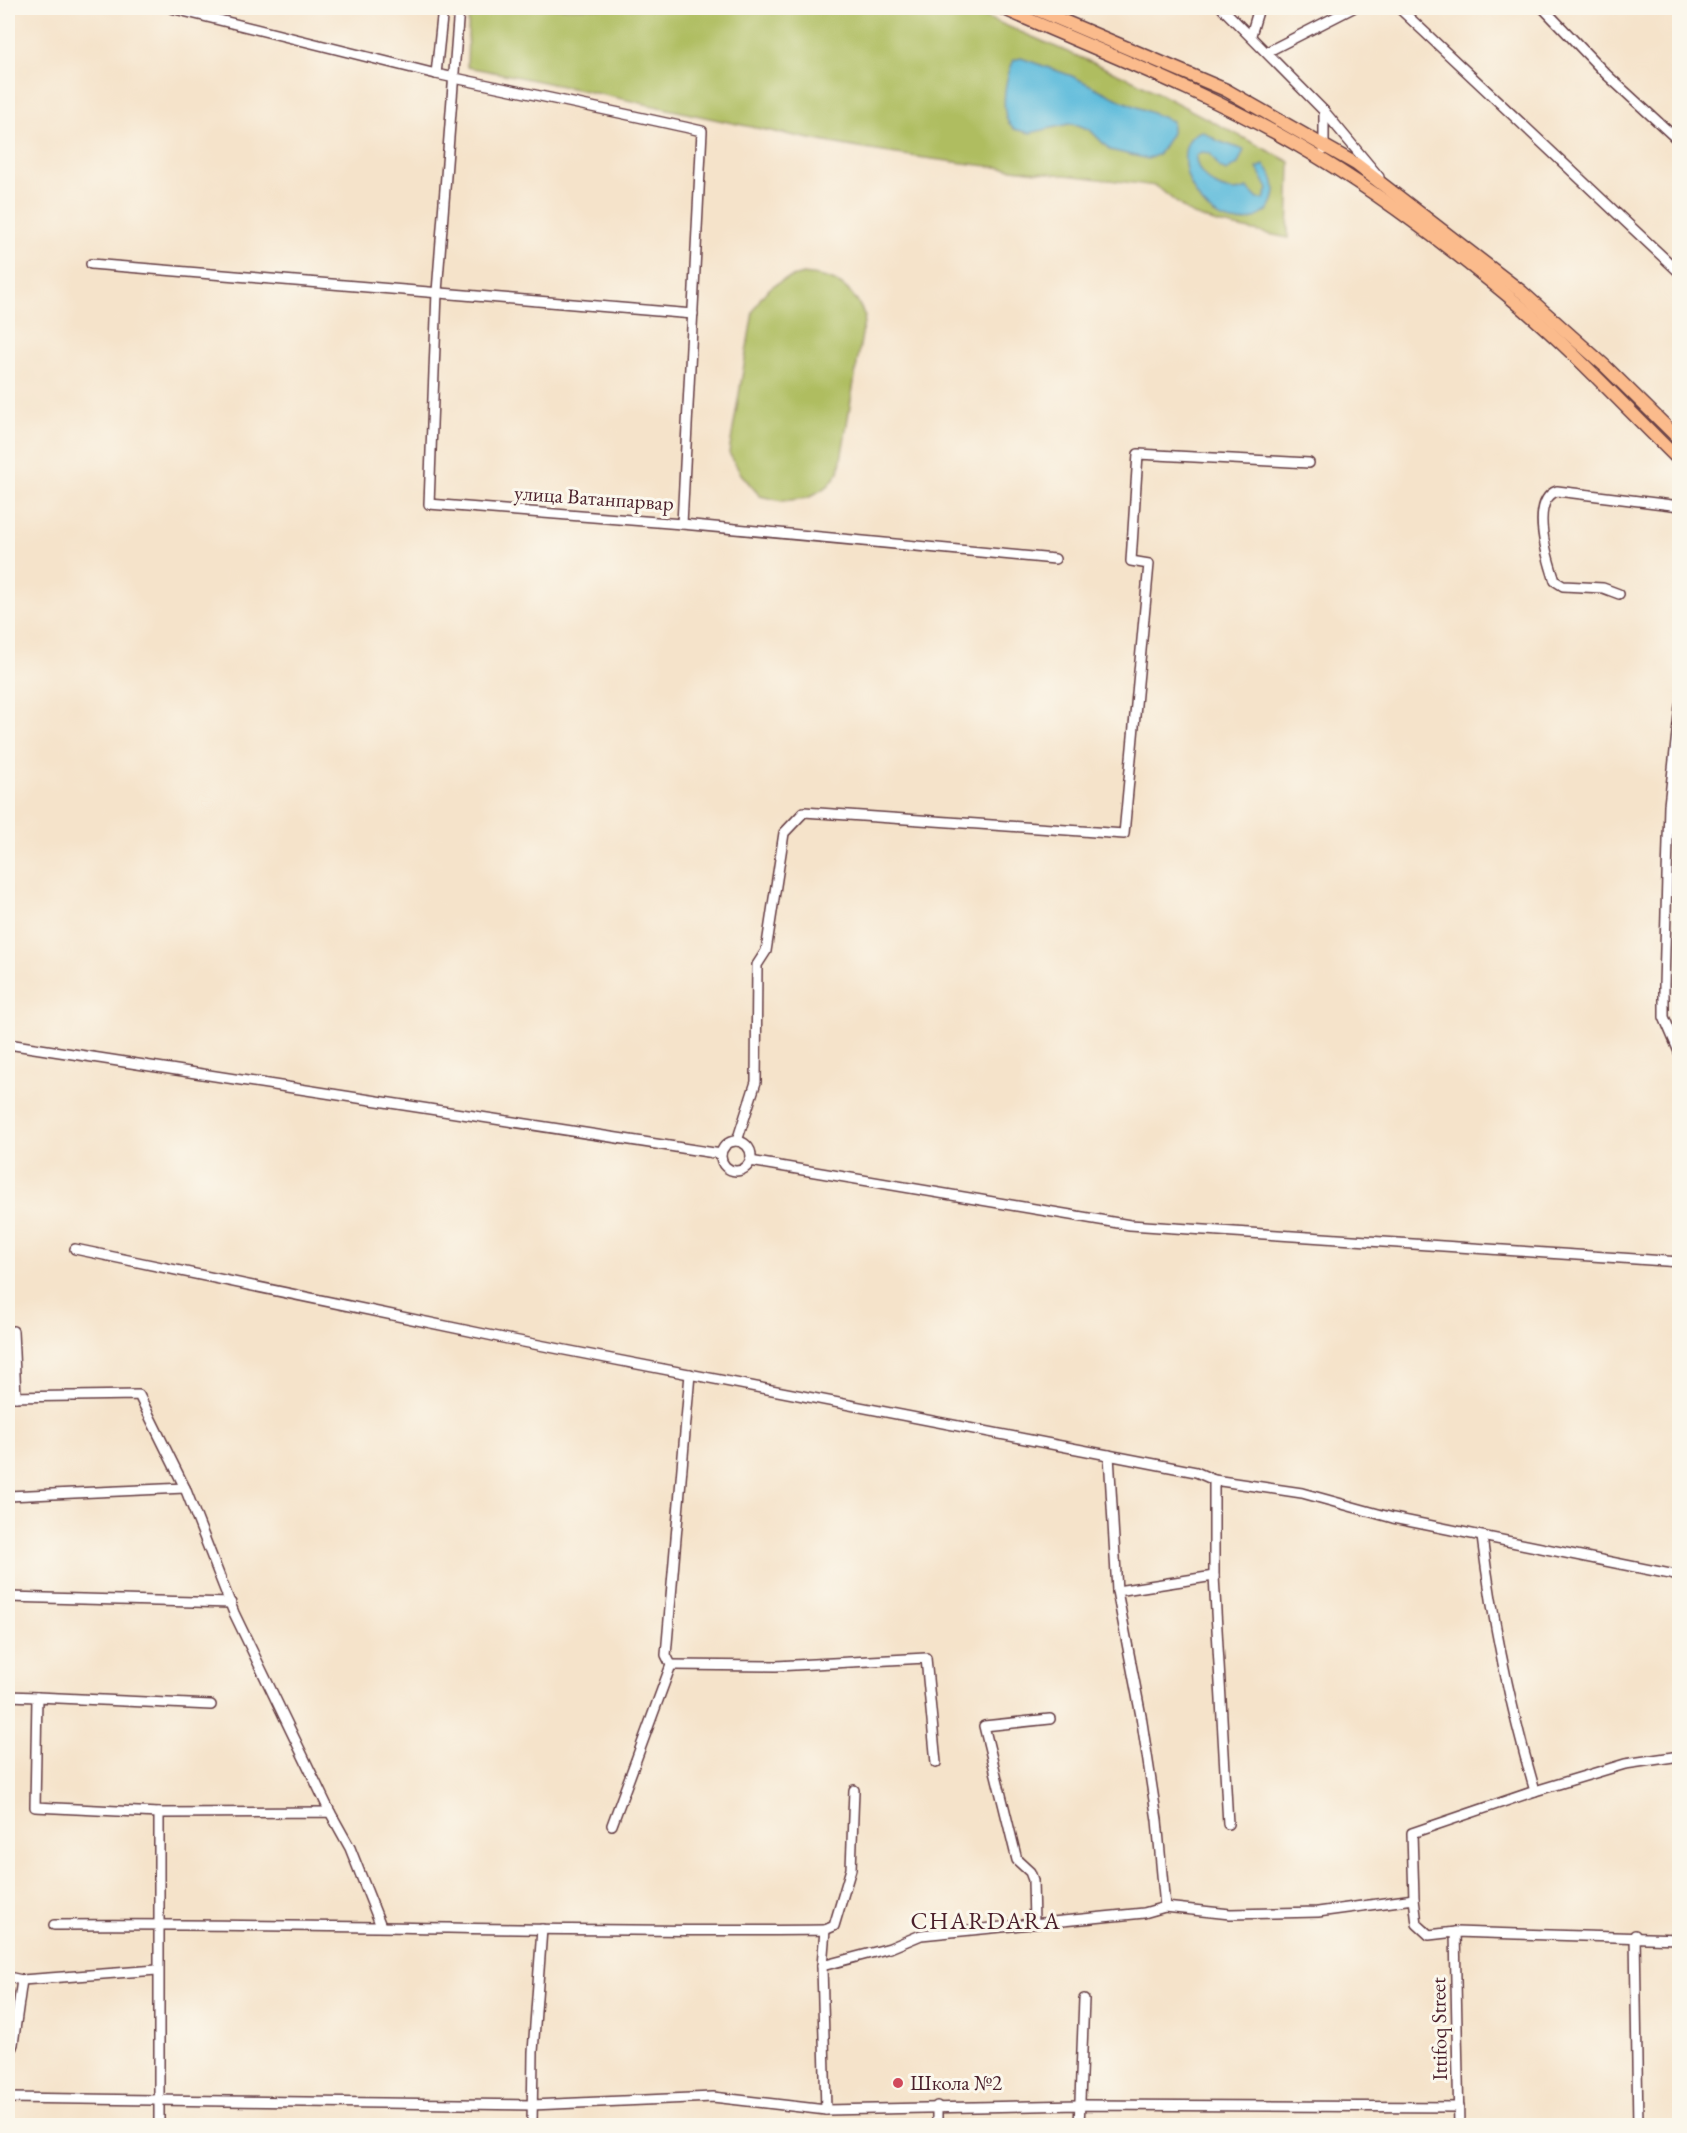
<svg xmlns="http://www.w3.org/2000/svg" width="1687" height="2133" font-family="'EB Garamond',serif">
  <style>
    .green { fill: #afbd60; stroke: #7c6e46; stroke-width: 1.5 }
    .water { fill: #5dbbdb; stroke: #546d83; stroke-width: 1.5 }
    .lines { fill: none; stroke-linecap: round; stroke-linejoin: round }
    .minor-casing { stroke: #643c43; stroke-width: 12 }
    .major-casing { stroke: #643c43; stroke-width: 15 }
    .minor { stroke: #fff; stroke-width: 9 }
    .major { stroke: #fbbb8c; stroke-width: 12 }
    .poi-dot { fill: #d1495b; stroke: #fbf7ec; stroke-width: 2 }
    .labels { text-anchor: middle; stroke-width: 6; stroke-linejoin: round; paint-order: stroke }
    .street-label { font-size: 21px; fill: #4a1f2b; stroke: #fbf7ec }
    .poi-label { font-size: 21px; fill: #4a1f2b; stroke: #fbf7ec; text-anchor: start }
    .quarter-label { font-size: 24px; letter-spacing: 1.5px; fill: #4a1f2b; stroke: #fbf7ec }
  </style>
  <rect width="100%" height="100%" fill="#fbf7ec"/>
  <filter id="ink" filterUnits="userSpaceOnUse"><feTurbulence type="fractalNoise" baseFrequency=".0167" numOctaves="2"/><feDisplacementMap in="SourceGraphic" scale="12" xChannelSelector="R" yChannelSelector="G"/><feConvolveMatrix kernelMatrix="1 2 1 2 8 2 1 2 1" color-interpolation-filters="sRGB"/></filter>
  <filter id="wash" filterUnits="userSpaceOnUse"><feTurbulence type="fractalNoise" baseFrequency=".008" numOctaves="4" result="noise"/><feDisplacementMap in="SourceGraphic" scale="24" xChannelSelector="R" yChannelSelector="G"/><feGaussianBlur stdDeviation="1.35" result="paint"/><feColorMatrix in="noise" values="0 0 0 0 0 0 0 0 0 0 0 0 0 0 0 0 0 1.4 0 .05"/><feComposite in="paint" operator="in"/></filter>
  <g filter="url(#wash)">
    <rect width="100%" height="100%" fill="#f5e3ca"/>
    <g class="green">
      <path d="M469,8H965L1133,80L1290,162L1288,238L1217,223L1191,214L1156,186C1058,173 957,165 859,148C727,125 598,91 467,67Z"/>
      <path d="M803,274C836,277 851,285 865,316L839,472L828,486L808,498L782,501L760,496L741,474L729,453L753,312C763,288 778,280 803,274Z"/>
    </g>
    <g class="water">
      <path d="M1021,58L1072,76L1120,100L1172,121V133L1159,154L1148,159L1110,150L1090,130L1078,125L1069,124L1030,133L1014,129C997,116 1006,75 1014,60Z"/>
      <path d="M1202,131L1218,141L1244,150L1238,164L1226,171L1219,167L1210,153L1201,152L1196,156C1195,177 1226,199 1247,188L1258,199H1264L1268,189L1257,168L1264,165C1277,178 1279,196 1267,211C1207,256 1157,144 1202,131Z"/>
    </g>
  </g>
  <g filter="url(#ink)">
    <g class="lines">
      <g class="minor-casing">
        <g id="minor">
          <path d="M171,8L436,74C525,93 613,111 702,131L682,524L429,504L437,292L459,8"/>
          <path d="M1222,8L1324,111V150"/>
          <path d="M1399,8L1680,273"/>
          <path d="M1543,8L1607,75L1680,142"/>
          <path d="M1251,35L1259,8"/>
          <path d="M1267,52L1353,8"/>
          <path d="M436,74L443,8"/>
          <path d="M1324,111L1379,177"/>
          <path d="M91,264L693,314"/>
          <path d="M682,524L1055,559"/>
          <path d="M1619,594L1603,588L1563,586L1555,581C1548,560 1529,501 1557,491L1680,506"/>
          <path d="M1680,706L1669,805L1664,985V1017L1680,1054"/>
          <path d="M8,1044L721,1154"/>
          <path d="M737,1141L756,1082L757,965L766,951L784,833L804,812L1124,834L1149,564L1131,561L1138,454L1309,463"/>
          <circle cx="736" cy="1156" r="15"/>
          <path d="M750,1161L1130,1225L1680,1262"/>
          <path d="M75,1249L508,1339L1196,1472L1214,1480"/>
          <path d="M13,1331L16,1397"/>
          <path d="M8,1397L139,1395L185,1488L234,1613L330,1812"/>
          <path d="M1109,1455L1117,1591"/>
          <path d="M8,1496L185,1488"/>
          <path d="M8,1597L231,1603"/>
          <path d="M671,1665L776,1666L926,1658L936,1763"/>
          <path d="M8,1696L37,1697"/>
          <path d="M1535,1791L1625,1764L1680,1756"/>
          <path d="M159,1813L35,1807L37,1697L211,1705"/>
          <path d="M1228,1824L1214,1576V1480L1302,1493L1393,1518L1680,1576"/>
          <path d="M612,1825L671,1665L666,1655L690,1374"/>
          <path d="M1414,1899L1412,1833L1535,1791C1510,1707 1493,1624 1482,1537"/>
          <path d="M1165,1907L1230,1914L1318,1912L1414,1899L1417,1924L1429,1935L1455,1932L1680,1939"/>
          <path d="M1034,1924L1033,1880L1030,1872L1017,1860L984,1726L1050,1719"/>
          <path d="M54,1925C311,1923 568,1933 825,1930L822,1966L890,1948L921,1935L1144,1913L1165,1907L1157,1820L1141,1716L1117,1591L1214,1576"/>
          <path d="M825,1930L834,1926L851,1869L854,1790"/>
          <path d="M1455,1932L1459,2126"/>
          <path d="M1635,1935L1638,2126"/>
          <path d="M822,1966L826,2110"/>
          <path d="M8,1977L22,1980L157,1970"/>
          <path d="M8,2057L13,2044L22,1980"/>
          <path d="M8,2098L532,2105L713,2097L826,2110L1079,2105L1459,2107"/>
          <path d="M937,2106V2126"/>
          <path d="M159,2126V1813L330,1812L350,1848L381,1926"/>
          <path d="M532,2126L533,2052L542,1929"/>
          <path d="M1079,2126L1084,1999"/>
        </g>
      </g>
      <g class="major-casing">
        <g id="major">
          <path d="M1002,8C1102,52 1204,91 1299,146C1374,189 1446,244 1513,300C1572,349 1625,407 1680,461"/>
          <path d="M1033,8L1226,90L1356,164L1522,292L1605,366L1680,440"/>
        </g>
      </g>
      <use href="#minor" class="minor"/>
      <use href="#major" class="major"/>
    </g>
  </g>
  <circle class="poi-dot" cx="898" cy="2083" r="6"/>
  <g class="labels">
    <g class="street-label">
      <text transform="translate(594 498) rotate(4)" y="7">улица Ватанпарвар</text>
      <text transform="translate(1439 2029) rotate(-91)" y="7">Ittifoq Street</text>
    </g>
    <g class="poi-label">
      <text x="910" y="2090">Школа №2</text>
    </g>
    <g class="quarter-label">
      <text x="986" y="1929">CHARDARA</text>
    </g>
  </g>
  <rect width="1687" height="2133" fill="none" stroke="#fbf7ec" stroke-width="30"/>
</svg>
